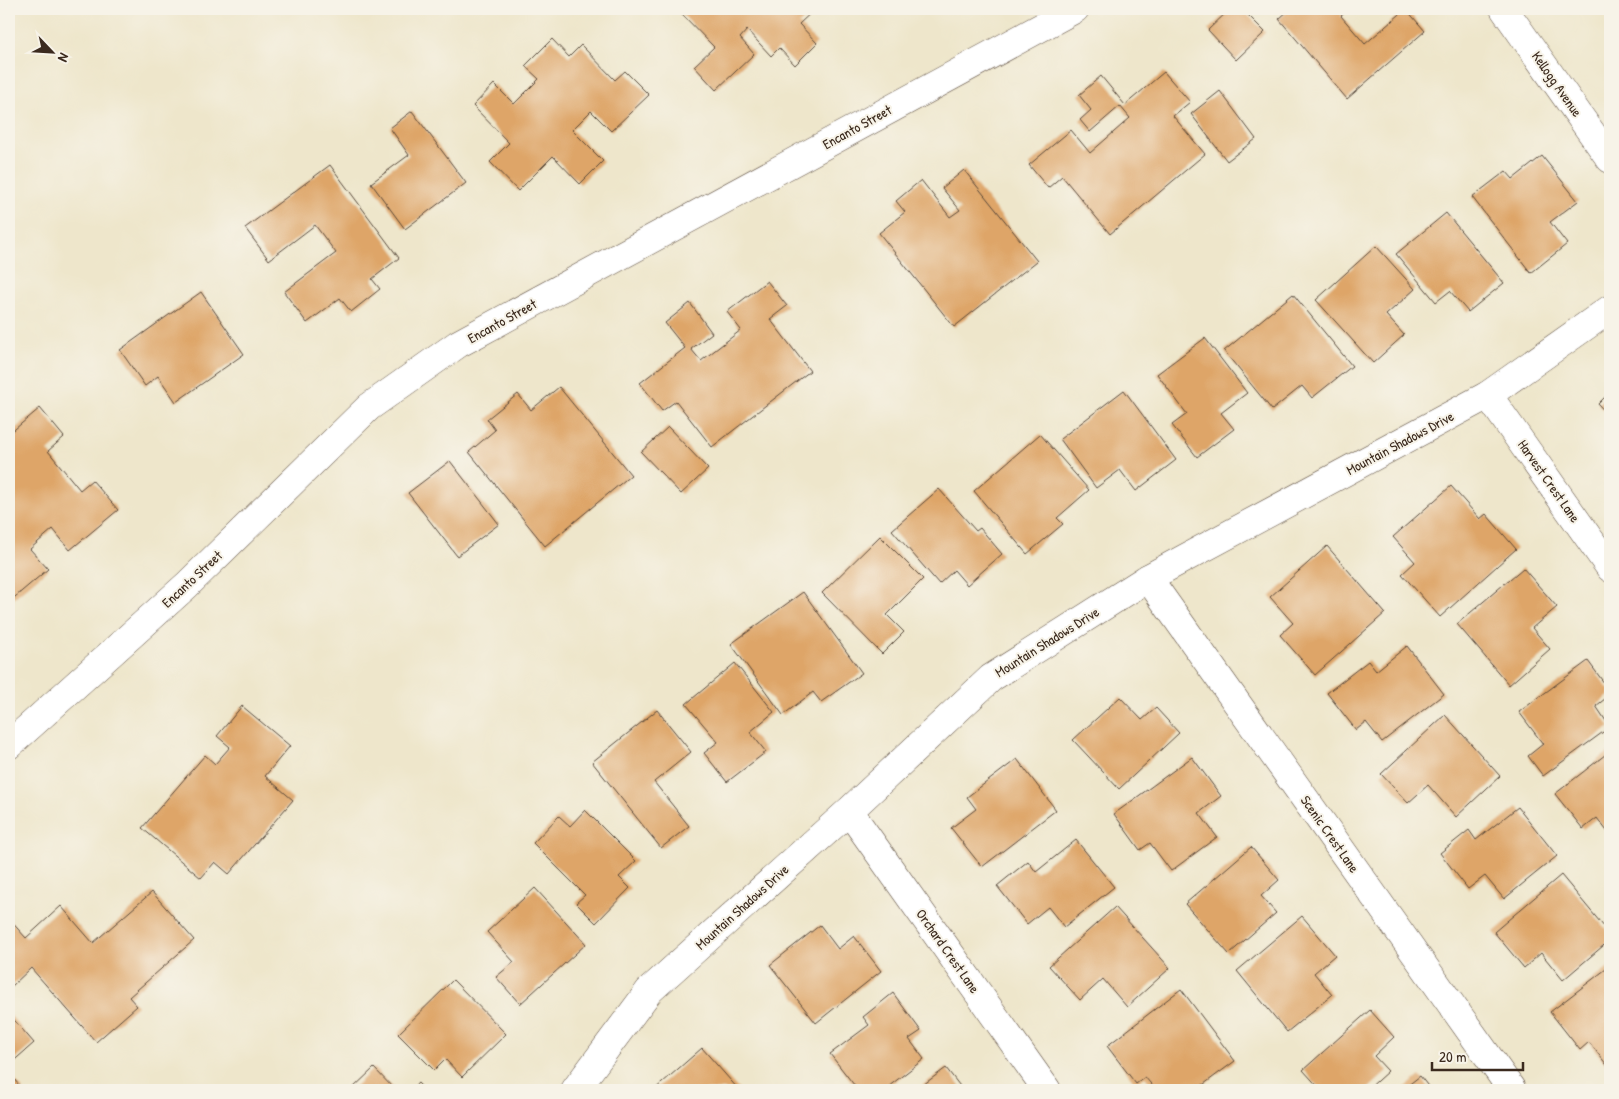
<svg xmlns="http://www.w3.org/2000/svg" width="1619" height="1099" font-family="'Patrick Hand',sans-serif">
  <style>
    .building { fill: #dea567 }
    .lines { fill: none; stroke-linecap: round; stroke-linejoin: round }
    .minor-casing { stroke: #564638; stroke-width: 29 }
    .tertiary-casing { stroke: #564638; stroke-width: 29 }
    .minor { stroke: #fff; stroke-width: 28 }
    .tertiary { stroke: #fff; stroke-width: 28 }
    .labels { text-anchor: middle; stroke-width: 4; stroke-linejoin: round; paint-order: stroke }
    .street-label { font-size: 14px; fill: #3b2a1e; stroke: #f7f3e8 }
  </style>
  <rect width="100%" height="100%" fill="#f7f3e8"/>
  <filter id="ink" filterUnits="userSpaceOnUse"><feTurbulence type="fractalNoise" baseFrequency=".02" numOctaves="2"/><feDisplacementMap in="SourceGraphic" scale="10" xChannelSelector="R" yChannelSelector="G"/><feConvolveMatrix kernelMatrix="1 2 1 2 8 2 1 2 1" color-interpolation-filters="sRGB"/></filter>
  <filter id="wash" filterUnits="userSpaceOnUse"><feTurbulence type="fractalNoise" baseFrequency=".0096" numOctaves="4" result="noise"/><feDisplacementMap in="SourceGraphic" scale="20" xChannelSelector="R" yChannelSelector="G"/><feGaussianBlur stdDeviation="1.12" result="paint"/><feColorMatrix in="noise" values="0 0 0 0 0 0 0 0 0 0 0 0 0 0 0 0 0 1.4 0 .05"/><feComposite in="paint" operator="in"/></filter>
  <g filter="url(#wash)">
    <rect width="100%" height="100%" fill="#eee6cb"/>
    <g id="blocks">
      <g class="building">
        <path d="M677,9H815L799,24L817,43L795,65L779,48L771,56L747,30L740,38L754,54L716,90L694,66L714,47Z"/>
        <path d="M1230,9H1242L1265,32L1236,60L1208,30Z"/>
        <path d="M1290,9H1349L1341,16L1365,44L1406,9L1425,31L1347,99L1279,19Z"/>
        <path d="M552,39L569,57L581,45L615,80L625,71L649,95L611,131L591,111L572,130L603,161L580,184L553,156L518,191L490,162L509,143L473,106L494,84L514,104L539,79L525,66Z"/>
        <path d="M1164,72L1190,102L1173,116L1205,154L1110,234L1062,176L1048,188L1029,165L1071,130L1090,153L1130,118L1120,106L1090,132L1080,120L1091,110L1079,95L1101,76L1125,105Z"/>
        <path d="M1220,91L1256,139L1227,161L1191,114Z"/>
        <path d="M412,111L466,183L405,229L371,183L409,155L390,128Z"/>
        <path d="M1542,156L1578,201L1550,222L1567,244L1531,273L1472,197L1506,171L1513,179Z"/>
        <path d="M330,165L399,258L372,279L380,289L351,312L340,298L307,323L284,292L336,253L315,225L269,260L245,228Z"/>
        <path d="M964,170L1037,261L954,327L879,233L905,212L896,201L921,180L950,217L960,210L942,188Z"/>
        <path d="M1446,213L1504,283L1468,312L1450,291L1436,302L1396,254Z"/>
        <path d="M1376,246L1415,289L1386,315L1404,335L1373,363L1316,300Z"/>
        <path d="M767,281L787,306L770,319L810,371L712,447L676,401L662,411L640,383L685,348L665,323L690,303L712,333L691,349L701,361L741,330L727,312Z"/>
        <path d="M201,292L244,354L176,402L158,376L145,386L120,350Z"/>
        <path d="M1293,294L1352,366L1312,398L1302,386L1272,410L1224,351Z"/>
        <path d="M1205,338L1247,393L1221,413L1234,429L1197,457L1172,425L1187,414L1157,374Z"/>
        <path d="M559,387L631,475L545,546L469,452L495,430L487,419L518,394L531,410Z"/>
        <path d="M1124,390L1176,460L1136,491L1120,470L1096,488L1060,439Z"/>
        <path d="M1610,392V417L1598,404Z"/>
        <path d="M40,408L64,437L48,451L80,490L92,480L118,510L70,550L53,529L30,549L48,569L9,602V434Z"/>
        <path d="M668,427L708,469L681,494L641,452Z"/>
        <path d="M1040,434L1089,490L1057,518L1063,524L1027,554L974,491Z"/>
        <path d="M450,461L499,524L457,556L408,493Z"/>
        <path d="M1451,486L1480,519L1486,514L1516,549L1440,617L1402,574L1415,562L1393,537Z"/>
        <path d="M939,489L976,531L980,528L1002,554L967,585L954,570L939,584L892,530Z"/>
        <path d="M880,536L923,579L887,615L904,632L882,654L822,593Z"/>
        <path d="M1327,546L1385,613L1315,675L1280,635L1293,623L1270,597Z"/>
        <path d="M1523,568L1557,607L1532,628L1550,649L1509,685L1457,624Z"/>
        <path d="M803,592L862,673L821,702L813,692L783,715L731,644Z"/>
        <path d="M1407,646L1444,694L1382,742L1366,722L1356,730L1327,693L1368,661L1376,671Z"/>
        <path d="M1588,661L1610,691V695L1596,706L1610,727L1543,776L1528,756L1543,744L1519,712Z"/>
        <path d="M735,663L774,712L750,732L766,752L727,782L704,753L718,742L686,704Z"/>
        <path d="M1120,697L1142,720L1156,708L1179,733L1119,789L1073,740Z"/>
        <path d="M242,706L290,746L265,776L293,800L229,874L215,862L201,878L142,828L205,755L215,764L230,747L217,736Z"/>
        <path d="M657,710L691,752L654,782L689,826L661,848L592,762Z"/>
        <path d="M1445,715L1500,776L1456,817L1428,785L1408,803L1381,774Z"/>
        <path d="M1610,751V835L1597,818L1583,829L1555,794Z"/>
        <path d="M1192,757L1221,796L1199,813L1217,837L1171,871L1150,843L1140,850L1114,814Z"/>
        <path d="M1017,759L1056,810L982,867L951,828L976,809L967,797Z"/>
        <path d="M1518,807L1557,856L1504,899L1485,876L1468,889L1440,853L1469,830L1476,840Z"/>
        <path d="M585,810L636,861L619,877L630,888L596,923L576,903L585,895L533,843L559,816L570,826Z"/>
        <path d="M1076,840L1114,887L1064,927L1048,907L1027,924L997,886L1028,861L1036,872Z"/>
        <path d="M1251,847L1279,880L1261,896L1276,913L1229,954L1185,904Z"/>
        <path d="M1561,875L1610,934V940L1563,980L1541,953L1524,968L1494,932Z"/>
        <path d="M535,888L586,944L520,1004L496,977L514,962L487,932Z"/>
        <path d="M152,892L194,940L129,997L137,1006L96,1042L31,968L12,986L9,982V919L26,938L61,906L93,943Z"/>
        <path d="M1115,907L1170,968L1127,1007L1103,979L1080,1000L1049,966Z"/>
        <path d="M1302,916L1335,955L1314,973L1332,995L1287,1032L1237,971Z"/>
        <path d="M820,925L838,949L854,936L881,971L816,1023L770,965Z"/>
        <path d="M1610,966V1069L1589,1042L1580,1050L1550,1012Z"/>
        <path d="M453,980L506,1034L462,1077L445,1059L434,1070L398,1034Z"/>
        <path d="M1181,989L1235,1061L1196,1090H1156L1145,1077L1136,1084L1107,1046Z"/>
        <path d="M893,993L921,1031L909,1039L924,1059L884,1090H858L830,1054L869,1025L863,1017Z"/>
        <path d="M1370,1010L1394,1037L1374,1056L1388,1071L1367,1090H1321L1303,1070Z"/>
        <path d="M9,1014L34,1043L9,1065Z"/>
        <path d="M702,1048L739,1090H654Z"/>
        <path d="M374,1068L395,1090H351Z"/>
        <path d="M946,1068L963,1090H916Z"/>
        <path d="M9,1073L23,1090H9Z"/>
        <path d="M1420,1076L1431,1090H1402Z"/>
        <path d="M418,1083L425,1090H410Z"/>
      </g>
    </g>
  </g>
  <g filter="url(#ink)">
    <use href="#blocks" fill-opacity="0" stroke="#564638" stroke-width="1"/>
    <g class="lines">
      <g class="minor-casing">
        <g id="minor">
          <path d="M1488,395L1610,568"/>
          <path d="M1148,578L1512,1090"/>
          <path d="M9,745L187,585L369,407L458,344L1075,9"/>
          <path d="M849,811L1047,1090"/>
          <path d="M575,1090L649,991L849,811L991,678L1148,578L1488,395L1610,309"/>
        </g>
      </g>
      <g class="tertiary-casing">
        <path id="tertiary" d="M1504,9L1610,159"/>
      </g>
      <use href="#minor" class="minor"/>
      <use href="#tertiary" class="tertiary"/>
    </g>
  </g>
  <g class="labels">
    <g class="street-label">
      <text transform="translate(1557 84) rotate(55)" y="5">Kellogg Avenue</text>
      <text transform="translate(857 127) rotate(-29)" y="5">Encanto Street</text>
      <text transform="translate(502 321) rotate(-29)" y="5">Encanto Street</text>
      <text transform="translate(1400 443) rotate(-28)" y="5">Mountain Shadows Drive</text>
      <text transform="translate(1549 481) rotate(55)" y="5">Harvest Crest Lane</text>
      <text transform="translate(192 579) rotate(-43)" y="5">Encanto Street</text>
      <text transform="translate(1047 642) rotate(-32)" y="5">Mountain Shadows Drive</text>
      <text transform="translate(1330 834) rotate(55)" y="5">Scenic Crest Lane</text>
      <text transform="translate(742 907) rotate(-42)" y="5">Mountain Shadows Drive</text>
      <text transform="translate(948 951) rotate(55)" y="5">Orchard Crest Lane</text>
    </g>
  </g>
  <rect width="1619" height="1099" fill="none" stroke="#f7f3e8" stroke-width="30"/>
  <g transform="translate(52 52) rotate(115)" stroke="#f7f3e8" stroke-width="4" paint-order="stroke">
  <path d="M0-4L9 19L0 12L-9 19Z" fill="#3b2a1e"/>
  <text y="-8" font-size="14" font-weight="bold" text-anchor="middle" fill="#3b2a1e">N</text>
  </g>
  <path d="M1432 1062v8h91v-8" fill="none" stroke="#3b2a1e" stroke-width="2.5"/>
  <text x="1439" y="1062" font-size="15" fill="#3b2a1e" stroke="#f7f3e8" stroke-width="4" paint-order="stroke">20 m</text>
</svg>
